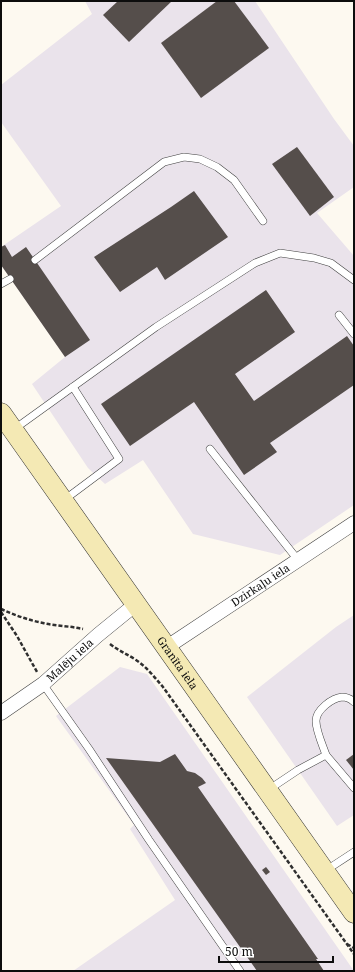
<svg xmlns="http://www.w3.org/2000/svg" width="355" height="972" font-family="'Noto Serif',serif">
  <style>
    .industrial { fill: #eae3eb }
    .building { fill: #554e4b }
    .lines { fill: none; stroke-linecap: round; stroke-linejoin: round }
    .lane-casing { stroke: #404040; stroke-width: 8 }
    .street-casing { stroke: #404040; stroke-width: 15 }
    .secondary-casing { stroke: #2f2f2f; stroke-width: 21 }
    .path { stroke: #2f2f2f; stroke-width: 2.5; stroke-dasharray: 4 2; stroke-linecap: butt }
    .lane { stroke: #fff; stroke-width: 7 }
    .street { stroke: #fff; stroke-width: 14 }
    .secondary { stroke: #f4e9b4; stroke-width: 20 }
    .labels { text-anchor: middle; stroke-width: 4; stroke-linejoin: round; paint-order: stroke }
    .street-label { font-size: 11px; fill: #0d0d0d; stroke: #fff }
  </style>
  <rect width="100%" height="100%" fill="#fdf9f0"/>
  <g class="industrial">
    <path d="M85,1H255L334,119L354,146V187L317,213L354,256V505L280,555L193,534L143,460L105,484L88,468L32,384L65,357L1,265V247L61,206L1,122V85L92,14Z"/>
    <path d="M354,615V815L337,826L247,697L336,627Z"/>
    <path d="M120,667L147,674L354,971H73L175,900L130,829L134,825L56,716Z"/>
  </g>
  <g class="building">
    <path d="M118,1H172L129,42L103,15Z"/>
    <path d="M217,1H234L269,48L201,98L161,43Z"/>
    <path d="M297,147L334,197L310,216L272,164Z"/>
    <path d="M194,191L228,237L165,280L157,267L120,292L94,257L171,207Z"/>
    <path d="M5,245L12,257L26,247L35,260L90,340L65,357L1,265V247Z"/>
    <path d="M266,290L295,332L235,374L254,401L347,336L354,346V385L270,443L277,452L244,475L194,402L130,446L101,404Z"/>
    <path d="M175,754L187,771L195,773L202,778L206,783L198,787L318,959H316L324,971H257L106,758L160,762Z"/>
    <path d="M354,754V770L346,760Z"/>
    <path d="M266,867L270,872L266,875L262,870Z"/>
  </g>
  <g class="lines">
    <g class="lane-casing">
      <g id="lane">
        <path d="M35,260L164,162L184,157L200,159L217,167L234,180L263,221"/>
        <path d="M1,284L10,279"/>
        <path d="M339,315L354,334"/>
        <path d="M13,430L156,327L255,263L280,253L314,258L331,263L354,280"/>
        <path d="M210,449L298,560"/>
        <path d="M64,500L119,459L73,387"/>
        <path d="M43,684L89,749L149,840L240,971"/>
        <path d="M326,755L354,788"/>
        <path d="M268,790L298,770L326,755C323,746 316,731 316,721C316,710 332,698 342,697C346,697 351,699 354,702"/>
        <path d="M325,871L354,852"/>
      </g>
    </g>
    <g class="street-casing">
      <g id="street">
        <path id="s1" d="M167,647L354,523"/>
        <path id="s2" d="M1,713L43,684L98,635L136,604"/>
      </g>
    </g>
    <g class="secondary-casing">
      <g id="secondary">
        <path id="s3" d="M1,413L354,913"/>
      </g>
    </g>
    <g class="path">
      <path d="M1,609C14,615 28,620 43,623C56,626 70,626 83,629"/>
      <path d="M1,612L17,636L37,672"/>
      <path d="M110,644C119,651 127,654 136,660C147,667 155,678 163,687L354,954"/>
      <path d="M347,944L354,948"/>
    </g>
    <use href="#lane" class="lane"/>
    <use href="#street" class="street"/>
    <use href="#secondary" class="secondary"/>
  </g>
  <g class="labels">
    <g class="street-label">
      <text dy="4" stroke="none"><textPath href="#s1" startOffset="112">Dzirkaļu iela</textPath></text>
      <text dy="4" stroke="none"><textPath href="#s2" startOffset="87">Malēju iela</textPath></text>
      <text dy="4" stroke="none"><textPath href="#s3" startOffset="306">Granīta iela</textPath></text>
    </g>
  </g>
  <rect width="355" height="972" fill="none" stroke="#0d0d0d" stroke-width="4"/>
  <path d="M219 956v6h114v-6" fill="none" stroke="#0d0d0d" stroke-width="2"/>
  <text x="225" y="956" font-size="12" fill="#0d0d0d" stroke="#ffffff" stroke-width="3" paint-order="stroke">50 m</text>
</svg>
